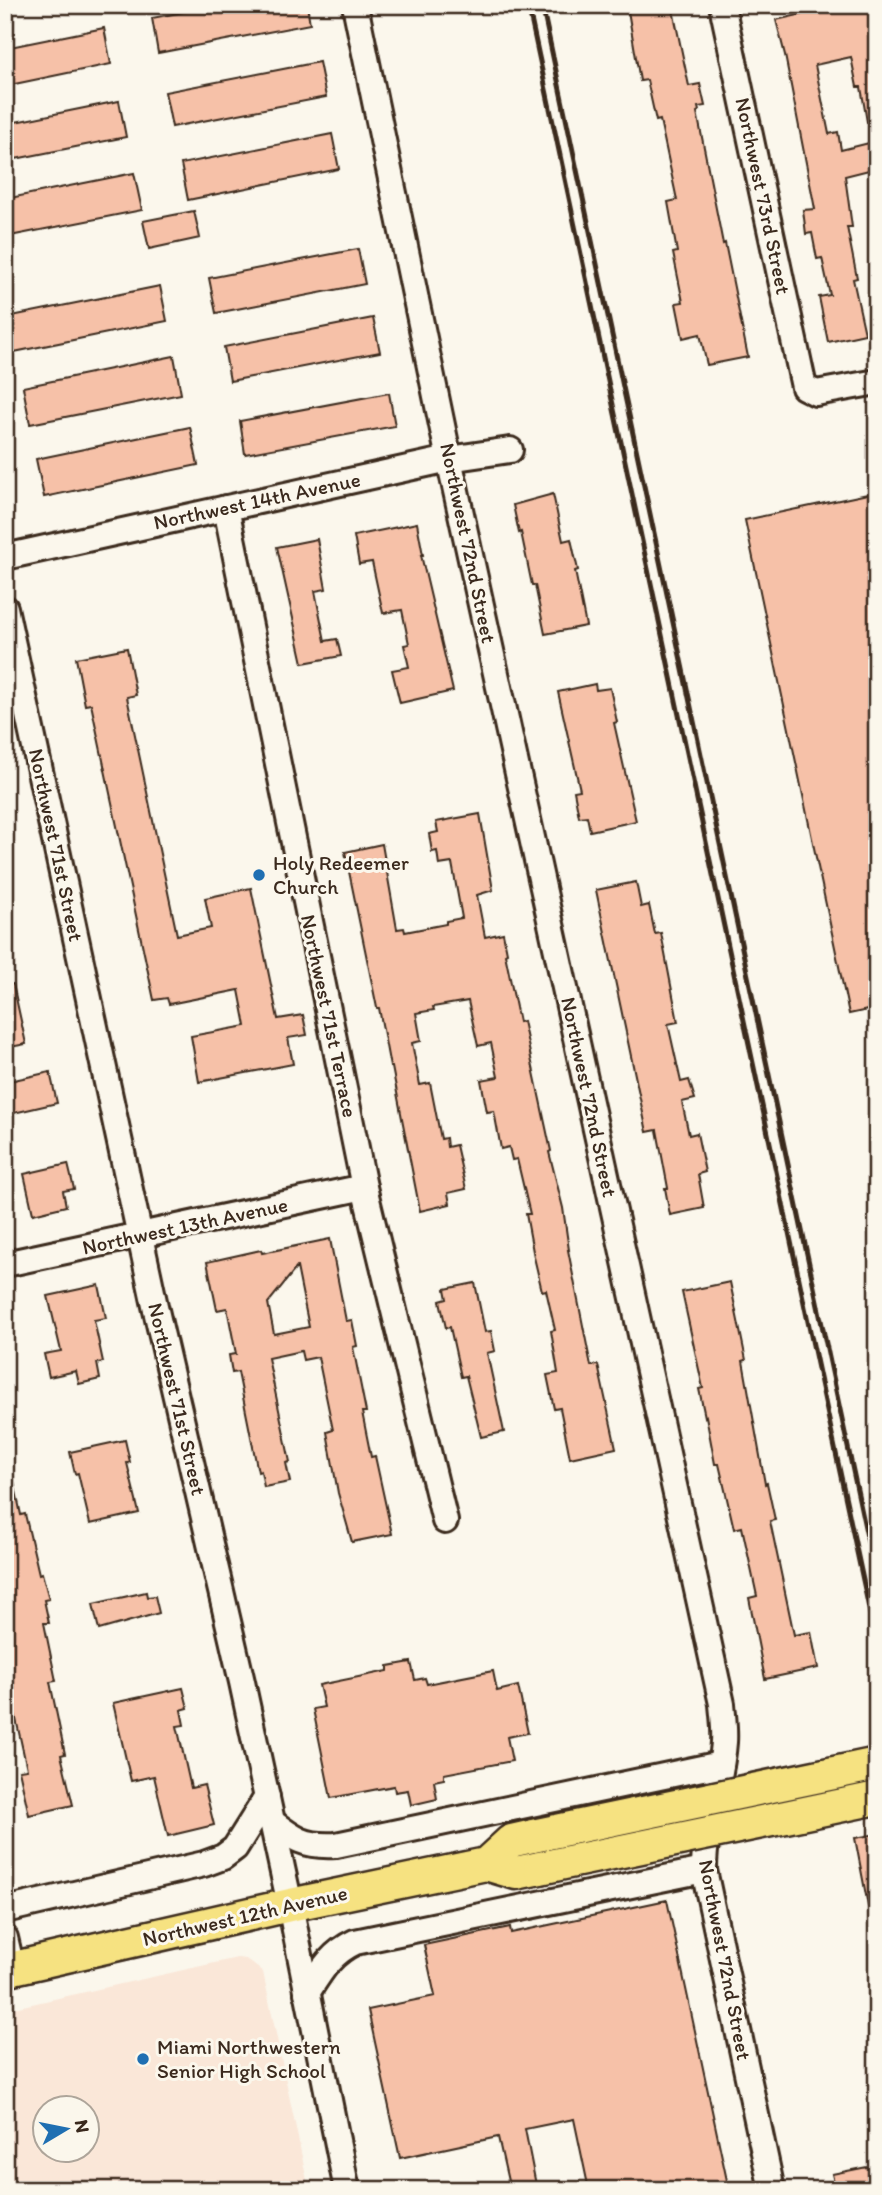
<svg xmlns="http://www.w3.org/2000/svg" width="882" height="2195" font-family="Itim,sans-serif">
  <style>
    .built { fill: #fae7d8; fill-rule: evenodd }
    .building { fill: #f6c1a8; stroke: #3b2a1e; stroke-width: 2; fill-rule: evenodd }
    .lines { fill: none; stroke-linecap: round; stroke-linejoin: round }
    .minor-casing { stroke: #3b2a1e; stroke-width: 30 }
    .major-casing { stroke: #3b2a1e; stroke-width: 37 }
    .minor { stroke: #fbf7ec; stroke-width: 24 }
    .major { stroke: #f6e281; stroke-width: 32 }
    .rail { stroke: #3b2a1e; stroke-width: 5 }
    .major-bridge-casing { stroke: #3b2a1e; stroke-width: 37; stroke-linecap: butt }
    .major-bridge { stroke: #f6e281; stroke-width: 32 }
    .poi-dot { fill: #1f6fb2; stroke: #fbf7ec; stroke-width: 2.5 }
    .labels { text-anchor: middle; stroke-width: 6; stroke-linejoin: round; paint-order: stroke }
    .street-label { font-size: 21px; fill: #3b2a1e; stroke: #fbf7ec }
    .poi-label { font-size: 21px; fill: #3b2a1e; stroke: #fbf7ec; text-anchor: start }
  </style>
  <rect width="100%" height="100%" fill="#fbf7ec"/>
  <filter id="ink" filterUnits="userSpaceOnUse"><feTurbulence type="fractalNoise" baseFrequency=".0143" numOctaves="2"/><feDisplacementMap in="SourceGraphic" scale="14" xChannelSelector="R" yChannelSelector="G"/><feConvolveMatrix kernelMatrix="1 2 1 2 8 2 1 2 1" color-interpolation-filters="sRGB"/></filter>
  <g filter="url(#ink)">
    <path class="built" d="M237,1958L246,1959L263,1972L309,2190H5V2010ZM46,2108H88V2150H46Z"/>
    <g class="building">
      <path d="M220,5H307L310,24L158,53L152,18Z"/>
      <path d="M627,5H672L689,86L700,84L705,106L698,107L699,111L697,112L723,244L725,243L748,357L707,365L700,334L683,338L676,303L683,302L673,253L677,252L668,202L677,200L660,120L656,121L647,80L640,81Z"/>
      <path d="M843,5H873L877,24V121L867,122L861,87H857L851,57L815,65L829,134L838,132L841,150L877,141V168L845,176L852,227H847L857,278L853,279L865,334L828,342L819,297L830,295L822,258L817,259L812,233L806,234L803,210L815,209L785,55L776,20Z"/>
      <path d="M104,28L111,64L5,86V48Z"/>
      <path d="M319,62L326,97L172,127L165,92Z"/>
      <path d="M119,101L126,137L5,161V124Z"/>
      <path d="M332,134L339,169L188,200L181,164Z"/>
      <path d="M134,173L142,210L5,237V199Z"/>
      <path d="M194,211L200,238L149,249L143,221Z"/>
      <path d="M358,249L365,284L216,313L209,278Z"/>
      <path d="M160,286L167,321L14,352L7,317Z"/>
      <path d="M373,318L380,352L230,381L224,347Z"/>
      <path d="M174,356L181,394L30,424L23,387Z"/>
      <path d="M389,393L395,426L245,454L240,421Z"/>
      <path d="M190,427L198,465L44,497L36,459Z"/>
      <path d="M877,492V1008L849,1014L745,520Z"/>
      <path d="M553,494L563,541L571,539L578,570L575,571L586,626L545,634L535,585H532L521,532L519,533L513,505Z"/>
      <path d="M417,523L423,555H421L453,691L400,703L392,670L409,667L404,645L409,644L402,610L383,613L372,562L359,564L354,536Z"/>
      <path d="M317,539L326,589L315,591L325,641L337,639L341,656L303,663L277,547Z"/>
      <path d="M127,648L136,695L127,697L177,935L211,928L205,898L251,888L278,1019L303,1015L307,1035L288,1038L293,1064L199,1082L191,1036L246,1026L239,990L169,1004L167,998L154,1000L91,704L85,705L76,658Z"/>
      <path d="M595,684L596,690L610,688L617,722L614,723L636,821L590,831L587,816L579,817L574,791L580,790L558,692Z"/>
      <path d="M480,814L493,890L477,895L485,937L503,933L507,953L505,954L519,1022L523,1021L551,1151L549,1152L563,1208L569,1250H568L591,1366L598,1365L616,1448L570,1458L560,1408L554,1409L547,1375L558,1373L551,1331L555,1330L546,1290L542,1291L534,1257L526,1214H530L517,1159L512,1160L509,1147L501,1149L494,1111L487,1112L481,1080L498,1077L491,1043L478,1046L468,1001L433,1007L434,1010L416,1013L421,1041L412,1043L420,1085L430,1083L441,1139L446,1138L447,1147L456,1145L466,1189L448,1193L450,1204L420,1211L392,1067H390L379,1008H377L345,852L382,844L397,929L404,928L405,932L446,924V921L462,918L452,863L439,865L437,851L432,852L429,834L438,832L436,822Z"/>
      <path d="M636,882L641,907L649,905L655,934L661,933L678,1022L668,1024L681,1082L689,1080L695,1099L682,1102L689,1135L697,1133L705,1172L698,1174L704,1208L670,1215L665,1188H668L657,1130L647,1132L596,890Z"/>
      <path d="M13,984L26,1044L5,1048V985Z"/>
      <path d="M50,1072L57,1103L5,1115V1082Z"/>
      <path d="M68,1164L74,1189L63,1191L66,1206L33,1214L24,1174Z"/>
      <path d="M330,1239L346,1321L352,1320L357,1346L353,1347L366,1412H362L371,1457L375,1456L392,1534L352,1542L338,1493L327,1432L333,1430L318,1357L303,1360L301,1351L268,1358L290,1462L286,1463L290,1482L264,1487L261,1471L258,1472L238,1372L232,1373L229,1355L236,1354L227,1308L217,1310L207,1262L261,1250L262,1253ZM297,1267L309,1327L274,1334L268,1303Z"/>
      <path d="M730,1282L746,1360L743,1361L765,1484L767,1483L775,1520L770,1521L794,1635L811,1632L818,1668L765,1679L749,1598L757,1596L742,1527L734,1529L719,1464H715L706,1416L705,1417L699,1389L703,1388L682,1292Z"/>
      <path d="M475,1283L485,1332L491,1331L495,1351L487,1353L504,1432L481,1437L466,1376L461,1377L450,1327L446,1328L440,1301L447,1299L445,1289Z"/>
      <path d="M99,1285L106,1318L94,1320L103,1362L97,1363L100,1379L79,1384L76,1371L49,1377L44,1354L61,1351L48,1296Z"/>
      <path d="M125,1440L130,1462L127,1463L139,1513L90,1524L78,1473L75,1474L70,1452Z"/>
      <path d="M13,1477L21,1515L25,1514L39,1574L42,1573L49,1599L44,1600L49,1623H44L56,1681L50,1682L65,1754L61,1755L73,1805L29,1815L19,1770L27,1769L15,1714L8,1715L5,1701V1478Z"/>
      <path d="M146,1592L147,1597L155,1596L159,1613L99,1630L93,1604Z"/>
      <path d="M411,1662L415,1680L425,1678L427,1684L493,1671L497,1691L518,1686L528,1733L507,1737L512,1761L444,1774V1779L434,1781L437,1799L411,1805L408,1790L395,1792L394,1786L331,1798L313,1709L324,1707L319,1685L388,1671V1666Z"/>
      <path d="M183,1688L188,1708L181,1710L184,1725L177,1726L191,1788L204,1785L214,1825L168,1836L154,1776L131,1781L113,1703Z"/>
      <path d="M877,1834V1905L868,1906L855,1838Z"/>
      <path d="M667,1900L729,2190H589L574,2119L525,2129L537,2190H510L498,2137L400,2158L368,2010L435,1996L424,1945L510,1927L511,1933Z"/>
      <path d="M877,2165V2190H836L832,2174Z"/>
    </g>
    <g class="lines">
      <g class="minor-casing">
        <g id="minor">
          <path d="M355,5L449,459L722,1704C723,1716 725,1729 724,1742C721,1786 704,1825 704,1870L772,2190"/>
          <path d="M722,5L804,387L816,393L877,382"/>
          <path d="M226,508L364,1187L445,1521"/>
          <path d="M5,557L449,459L510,450"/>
          <path d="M5,608L155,1306L242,1682L290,1905L347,2190"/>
          <path d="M5,1264L364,1187"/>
          <path d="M271,1821C294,1839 305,1847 336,1845L721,1764"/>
          <path d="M5,1910L204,1864L223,1857L235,1848L267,1797"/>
          <path d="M5,1938L12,1968"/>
          <path d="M307,1993C321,1971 331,1953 355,1942L704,1870"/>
        </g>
      </g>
      <g class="major-casing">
        <g id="major">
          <path d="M486,1864L516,1873L540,1868"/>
          <path d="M5,1970L290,1905L486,1864L511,1841L533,1836"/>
        </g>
      </g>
      <use href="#minor" class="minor"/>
      <use href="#major" class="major"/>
      <g class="rail">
        <path d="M528,5L877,1646"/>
        <path d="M542,5L877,1584"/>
      </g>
      <g class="major-bridge-casing">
        <g id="major-bridge">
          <path d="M533,1836L877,1764"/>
          <path d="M540,1868L877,1798"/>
        </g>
      </g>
      <use href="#major-bridge" class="major-bridge"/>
    </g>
  </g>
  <g class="poi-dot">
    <circle cx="259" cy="875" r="7"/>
    <circle cx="143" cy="2059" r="7"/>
  </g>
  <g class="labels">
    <g class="street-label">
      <text transform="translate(763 196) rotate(78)" y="7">Northwest 73rd Street</text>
      <text transform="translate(257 501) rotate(-12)" y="7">Northwest 14th Avenue</text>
      <text transform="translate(468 543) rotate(78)" y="7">Northwest 72nd Street</text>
      <text transform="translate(56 845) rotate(78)" y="7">Northwest 71st Street</text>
      <text transform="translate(329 1016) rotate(78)" y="7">Northwest 71st Terrace</text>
      <text transform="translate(589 1097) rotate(78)" y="7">Northwest 72nd Street</text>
      <text transform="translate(185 1226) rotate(-12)" y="7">Northwest 13th Avenue</text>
      <text transform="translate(177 1399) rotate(77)" y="7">Northwest 71st Street</text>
      <text transform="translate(245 1916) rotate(-13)" y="7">Northwest 12th Avenue</text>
      <text transform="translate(725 1960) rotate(79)" y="7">Northwest 72nd Street</text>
    </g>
    <g class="poi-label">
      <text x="273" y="870">Holy Redeemer<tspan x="273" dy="24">Church</tspan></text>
      <text x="157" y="2054">Miami Northwestern<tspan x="157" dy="24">Senior High School</tspan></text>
    </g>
  </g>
  <rect width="882" height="2195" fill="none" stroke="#fbf7ec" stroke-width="28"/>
  <rect x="14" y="14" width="854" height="2167" fill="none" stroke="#3b2a1e" stroke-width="2.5" filter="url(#ink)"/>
  <g transform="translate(66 2129) rotate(80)"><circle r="33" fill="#fbf7ec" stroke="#aea59a" stroke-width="2"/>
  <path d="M0-5L12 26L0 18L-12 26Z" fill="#1f6fb2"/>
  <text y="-10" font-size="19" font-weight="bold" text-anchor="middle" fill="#3b2a1e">N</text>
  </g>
</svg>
